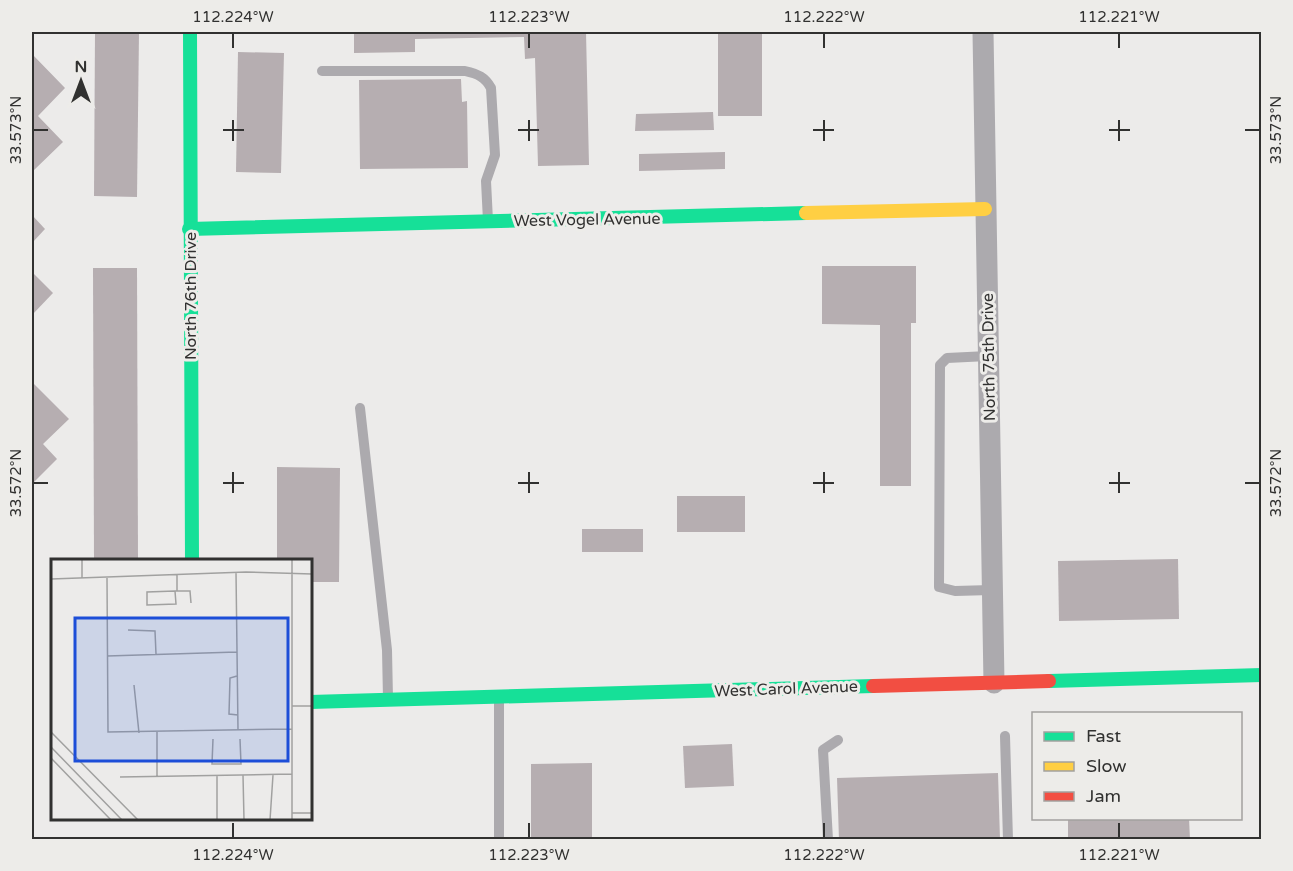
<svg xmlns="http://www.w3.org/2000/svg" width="1293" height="871" font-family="'Varela Round',sans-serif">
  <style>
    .building { fill: #b6aeb1 }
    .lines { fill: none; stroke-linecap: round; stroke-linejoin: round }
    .lane { stroke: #acaaae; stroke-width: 10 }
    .street { stroke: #acaaae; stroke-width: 21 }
    .fast { stroke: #16e098; stroke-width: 14 }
    .slow { stroke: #ffcf43; stroke-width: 14 }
    .jam { stroke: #f24e42; stroke-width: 14 }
    .ticks { fill: none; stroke: #313130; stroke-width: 2 }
    .labels { text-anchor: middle; stroke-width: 6; stroke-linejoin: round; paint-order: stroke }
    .street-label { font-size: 16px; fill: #313130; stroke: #edece9 }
    .inset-road { fill: none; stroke: #a1a1a0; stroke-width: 1.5 }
    .view { fill: #1d4ed8; fill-opacity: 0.15; stroke: #1d4ed8; stroke-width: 3 }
    .inset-edge { fill: none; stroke: #313130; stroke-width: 3 }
    .neatline { fill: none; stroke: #313130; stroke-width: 2 }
    .ticks-label { font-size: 15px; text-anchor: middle; fill: #313130 }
  </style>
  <rect width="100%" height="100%" fill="#ecebea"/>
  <g class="building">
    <path d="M95,32H139L137,197L94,196Z"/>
    <path d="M354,32H586L589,165L538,166L535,58L525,59L524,37L415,39V52L354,53Z"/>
    <rect x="718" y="32" width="44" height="84"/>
    <path d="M238,52L284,53L281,173L236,172Z"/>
    <path d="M32,54L65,88L38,116L63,142L33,171Z"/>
    <path d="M461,79L462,102L467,101L468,168L360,169L359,80Z"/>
    <path d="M713,112L714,130L635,131L636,114Z"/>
    <path d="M725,152V169L639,171V154Z"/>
    <path d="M32,215L45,229L32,243Z"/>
    <path d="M822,266H916V323H911V486H880V325L822,324Z"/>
    <path d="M93,268H137L138,560H94Z"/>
    <path d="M32,272L53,293L32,315Z"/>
    <path d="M32,382L69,419L43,444L57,459L32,484Z"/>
    <path d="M277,467L340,468L339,582H310V560H277Z"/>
    <rect x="677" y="496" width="68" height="36"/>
    <rect x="582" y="529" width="61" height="23"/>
    <path d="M1178,559L1179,619L1059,621L1058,561Z"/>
    <path d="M732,744L734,786L685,788L683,746Z"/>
    <path d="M592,763V840H531V764Z"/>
    <path d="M998,773L1000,840H839L837,778Z"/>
    <path d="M1068,818H1189L1190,840H1068Z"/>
  </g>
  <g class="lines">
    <g class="lane">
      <path d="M322,71H465C478,74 485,77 491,88L495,155L486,181L488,221"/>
      <path d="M988,356L947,358L940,365L939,587L955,591L991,590"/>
      <path d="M360,408L387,650L388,699"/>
      <path d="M499,700V840"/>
      <path d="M1005,736L1008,840"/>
      <path d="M828,840L823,750L838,740"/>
    </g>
    <path class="street" d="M983,32L994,683"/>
    <g class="fast">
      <path d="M190,32L192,560"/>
      <path d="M189,229L806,213"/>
      <path d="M1049,681L1262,675"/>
      <path d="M310,702L873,686"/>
    </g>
    <path class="slow" d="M806,213L985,209"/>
    <path class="jam" d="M873,686L1049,681"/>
  </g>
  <path class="ticks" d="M233,33V48M529,33V48M824,33V48M1119,33V48M233,120V141M529,120V141M824,120V141M1119,120V141M33,130H48M223,130H244M518,130H539M813,130H834M1109,130H1130M1245,130H1260M233,472V493M529,472V493M824,472V493M1119,472V493M33,483H48M223,483H244M518,483H539M813,483H834M1109,483H1130M1245,483H1260M233,823V838M529,823V838M824,823V838M1119,823V838"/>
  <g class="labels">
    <g class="street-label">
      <text transform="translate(587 219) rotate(-1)" y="6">West Vogel Avenue</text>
      <text transform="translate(190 296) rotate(-90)" y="6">North 76th Drive</text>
      <text transform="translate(988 357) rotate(-91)" y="6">North 75th Drive</text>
      <text transform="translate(786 688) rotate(-2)" y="6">West Carol Avenue</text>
    </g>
  </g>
  <g transform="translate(51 559)">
    <rect width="261" height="261" fill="#ecebea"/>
    <path class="inset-road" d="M185,13L187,171M31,19V0M56,19L57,173L241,170M0,20L195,13L261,15M124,32L125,45L96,46V33L124,32H126V15M126,32H139L140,44M77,71L104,72L105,95M56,97L186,93M186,117L179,119L178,155L187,156M83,126L88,174M241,147H261M0,173L87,261M106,173V217M162,180L161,205H190L189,180M0,188L71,261M0,199L60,261M192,216L193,261M166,217V261M69,218L241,215M241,254H261M219,261L222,216M241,261V0"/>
    <path class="view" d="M24,59H237V202H24Z"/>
    <rect width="261" height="261" class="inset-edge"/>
  </g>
  <rect width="1293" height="871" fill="none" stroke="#edece9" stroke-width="66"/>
  <rect x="1032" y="712" width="210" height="108" fill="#edece9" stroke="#a2a19f" stroke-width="1.5"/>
  <rect x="1044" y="732" width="30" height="9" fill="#16e098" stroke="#a2a19f" stroke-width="1.5"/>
  <text x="1086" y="742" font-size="18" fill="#313130">Fast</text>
  <rect x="1044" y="762" width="30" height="9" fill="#ffcf43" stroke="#a2a19f" stroke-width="1.5"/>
  <text x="1086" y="772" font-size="18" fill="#313130">Slow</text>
  <rect x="1044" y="792" width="30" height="9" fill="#f24e42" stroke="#a2a19f" stroke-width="1.5"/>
  <text x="1086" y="802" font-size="18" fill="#313130">Jam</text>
  <g transform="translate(81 81)" stroke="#edece9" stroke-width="4.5" paint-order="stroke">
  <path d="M0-4.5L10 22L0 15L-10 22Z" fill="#313130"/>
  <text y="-9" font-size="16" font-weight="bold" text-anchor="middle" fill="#313130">N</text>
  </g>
  <rect x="33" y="33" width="1227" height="805" class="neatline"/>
  <g class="ticks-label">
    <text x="233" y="22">112.224°W</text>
    <text x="529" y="22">112.223°W</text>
    <text x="824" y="22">112.222°W</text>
    <text x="1119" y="22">112.221°W</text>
    <text transform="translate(16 130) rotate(-90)" y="5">33.573°N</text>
    <text transform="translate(1276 130) rotate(-90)" y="5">33.573°N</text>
    <text transform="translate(16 483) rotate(-90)" y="5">33.572°N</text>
    <text transform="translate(1276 483) rotate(-90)" y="5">33.572°N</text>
    <text x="233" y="860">112.224°W</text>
    <text x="529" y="860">112.223°W</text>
    <text x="824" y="860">112.222°W</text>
    <text x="1119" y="860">112.221°W</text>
  </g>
</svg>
